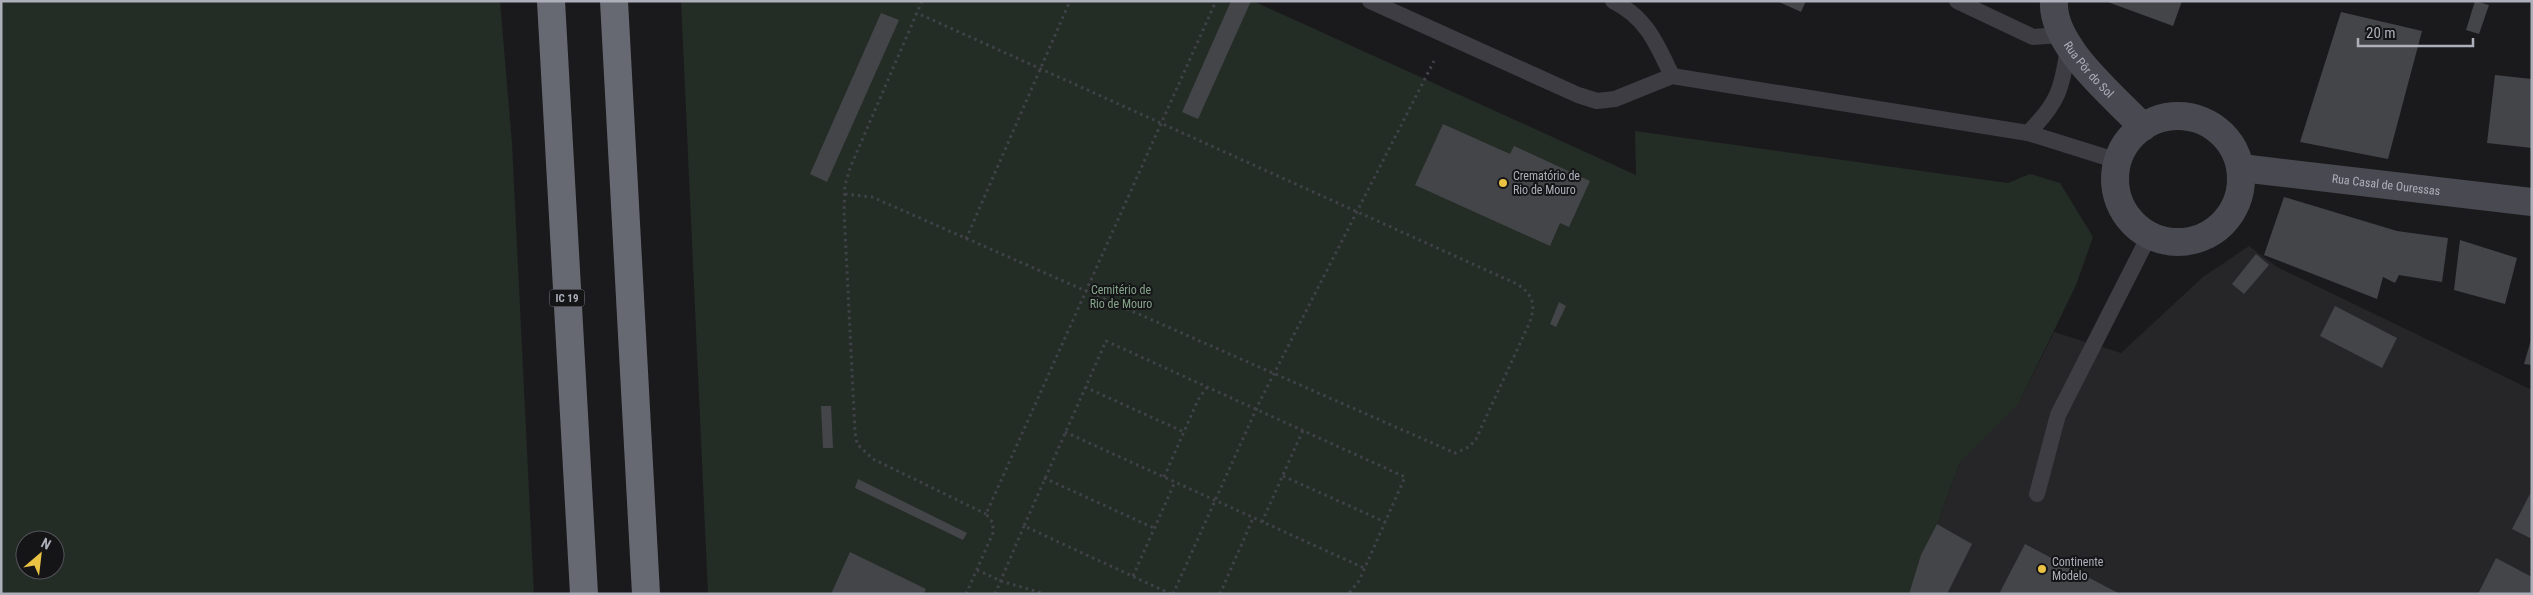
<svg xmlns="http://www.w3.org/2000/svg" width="2533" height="595" font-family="'Roboto Condensed',sans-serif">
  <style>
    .built { fill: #262629 }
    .green { fill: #242c26; fill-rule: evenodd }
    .building { fill: #444549 }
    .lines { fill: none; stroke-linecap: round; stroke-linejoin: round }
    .path { stroke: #414248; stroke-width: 3; stroke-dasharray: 2.5 4; stroke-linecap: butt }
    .lane { stroke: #3d3d43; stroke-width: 16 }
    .secondary { stroke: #494a51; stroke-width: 28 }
    .highway { stroke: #676972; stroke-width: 28 }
    .poi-dot { fill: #eac244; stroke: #151517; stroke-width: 2 }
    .labels { text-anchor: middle; stroke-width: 4; stroke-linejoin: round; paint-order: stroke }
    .shield { fill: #151517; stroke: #7f828a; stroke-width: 1 }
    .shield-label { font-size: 11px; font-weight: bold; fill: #adb0bb }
    .street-label { font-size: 12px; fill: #adb0bb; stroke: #151517 }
    .poi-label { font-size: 12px; fill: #adb0bb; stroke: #151517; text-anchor: start }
    .park-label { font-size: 12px; fill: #85a58a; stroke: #151517 }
  </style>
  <rect width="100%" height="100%" fill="#1a1a1c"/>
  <path class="built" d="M2249,246L2277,267L2532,390V594H1912L1960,462L2019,403L2054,332L2121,353L2203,277Z"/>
  <g class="green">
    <path d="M1,1H500L512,143L534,594H1ZM25,540H55V570H25Z"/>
    <path d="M681,1H1253L1636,175L1635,131L2008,183L2030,174L2060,183L2093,237L2076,285L2019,403L1960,462L1912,594H708Z"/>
  </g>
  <g class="building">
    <path d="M1231,1H1251L1198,119L1182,112Z"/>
    <path d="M1777,1H1806L1801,12Z"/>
    <path d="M2105,1H2182L2173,26Z"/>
    <path d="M2475,1L2489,5L2479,34L2466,30Z"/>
    <path d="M2341,12L2422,31L2388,159L2300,142Z"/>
    <path d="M881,13L899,20L827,182L810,174Z"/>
    <path d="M2495,75L2532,79V148L2487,143Z"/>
    <path d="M1443,124L1510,154L1514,146L1590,181L1569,227L1560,223L1550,246L1415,185Z"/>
    <path d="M2284,197L2397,231L2448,238L2442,282L2399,275L2395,283L2383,277L2377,299L2264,255Z"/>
    <path d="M2460,240L2517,258L2505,304L2454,290Z"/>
    <path d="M2256,254L2269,265L2244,294L2232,284Z"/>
    <path d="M1559,302L1566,306L1556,327L1550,324Z"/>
    <path d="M2335,306L2397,338L2382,368L2320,336Z"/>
    <path d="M2531,340H2532V365L2524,364Z"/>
    <path d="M821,406H831L833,448H823Z"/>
    <path d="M858,479L967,533L963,540L855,488Z"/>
    <path d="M2532,490V539L2512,529Z"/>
    <path d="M1937,524L1972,544L1947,594H1909L1921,555Z"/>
    <path d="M2025,544L2120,594H1999Z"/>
    <path d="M850,552L926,589L924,594H831Z"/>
    <path d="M2496,558L2532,577V594H2478Z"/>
  </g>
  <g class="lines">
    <g class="path">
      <path d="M922,1L850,168L845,185L844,210L855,432L857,444L873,459L986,514"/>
      <path d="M845,194L872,197L1455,453L1469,447L1476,439L1529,324C1536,306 1534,295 1517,284L917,13"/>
      <path d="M966,239L1070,1"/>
      <path d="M1085,387L1184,432"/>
      <path d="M1065,432L1364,568"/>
      <path d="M1283,476L1385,522"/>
      <path d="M1164,477L1198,400L1208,386"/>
      <path d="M1044,478L1154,528"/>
      <path d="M1262,522L1303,430"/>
      <path d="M977,570L1001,581L1045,594"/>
      <path d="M1133,576L1175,482"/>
      <path d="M966,594L993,533V523L986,514L1216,1"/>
      <path d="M995,594L1024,526"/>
      <path d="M1171,594L1024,526L1106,341L1405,477L1359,581L1348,594"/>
      <path d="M1173,594L1259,403L1434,61"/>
      <path d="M1220,594L1253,518"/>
    </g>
    <g class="lane">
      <path d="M1370,1L1578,95L1597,101L1615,99L1672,76L2028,133L2118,161"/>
      <path d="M1613,1C1646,17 1657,44 1672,76"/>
      <path d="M1957,1L2033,37L2061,35"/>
      <path d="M2028,133C2058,103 2062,89 2068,48"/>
      <path d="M2037,494L2058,415L2149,236"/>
    </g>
    <g class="secondary">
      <path id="s1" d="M2054,1C2051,46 2114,96 2143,127"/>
      <circle cx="2178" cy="179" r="63"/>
      <path id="s2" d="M2241,168L2532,202"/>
    </g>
    <g class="highway">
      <path d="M551,1L584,594"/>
      <path d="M614,1L646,594"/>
    </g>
  </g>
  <g class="poi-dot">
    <circle cx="1503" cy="183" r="5"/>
    <circle cx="2042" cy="569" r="5"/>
  </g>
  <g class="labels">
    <rect class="shield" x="549.5" y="289.5" width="35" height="17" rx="4"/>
    <g class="shield-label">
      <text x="567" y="302">IC 19</text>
    </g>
    <g class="street-label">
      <text dy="4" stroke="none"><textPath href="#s1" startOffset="79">Rua Pôr do Sol</textPath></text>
      <text dy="4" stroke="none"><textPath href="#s2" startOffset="146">Rua Casal de Ouressas</textPath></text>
    </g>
    <g class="poi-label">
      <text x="1513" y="180">Crematório de<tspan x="1513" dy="14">Rio de Mouro</tspan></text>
      <text x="2052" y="566">Continente<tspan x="2052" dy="14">Modelo</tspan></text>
    </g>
    <g class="park-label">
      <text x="1121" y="294">Cemitério de<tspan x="1121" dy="14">Rio de Mouro</tspan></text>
    </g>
  </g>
  <rect width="2533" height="595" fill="none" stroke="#adb0bb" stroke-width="5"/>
  <g transform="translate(40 555) rotate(28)"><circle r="24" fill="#151517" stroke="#525359"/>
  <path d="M0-4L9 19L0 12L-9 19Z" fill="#eac244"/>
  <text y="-8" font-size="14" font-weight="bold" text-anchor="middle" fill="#adb0bb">N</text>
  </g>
  <path d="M2358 38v8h115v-8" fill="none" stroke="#adb0bb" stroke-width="2.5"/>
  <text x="2366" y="38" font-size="15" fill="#adb0bb" stroke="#151517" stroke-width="4" paint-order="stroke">20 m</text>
</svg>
